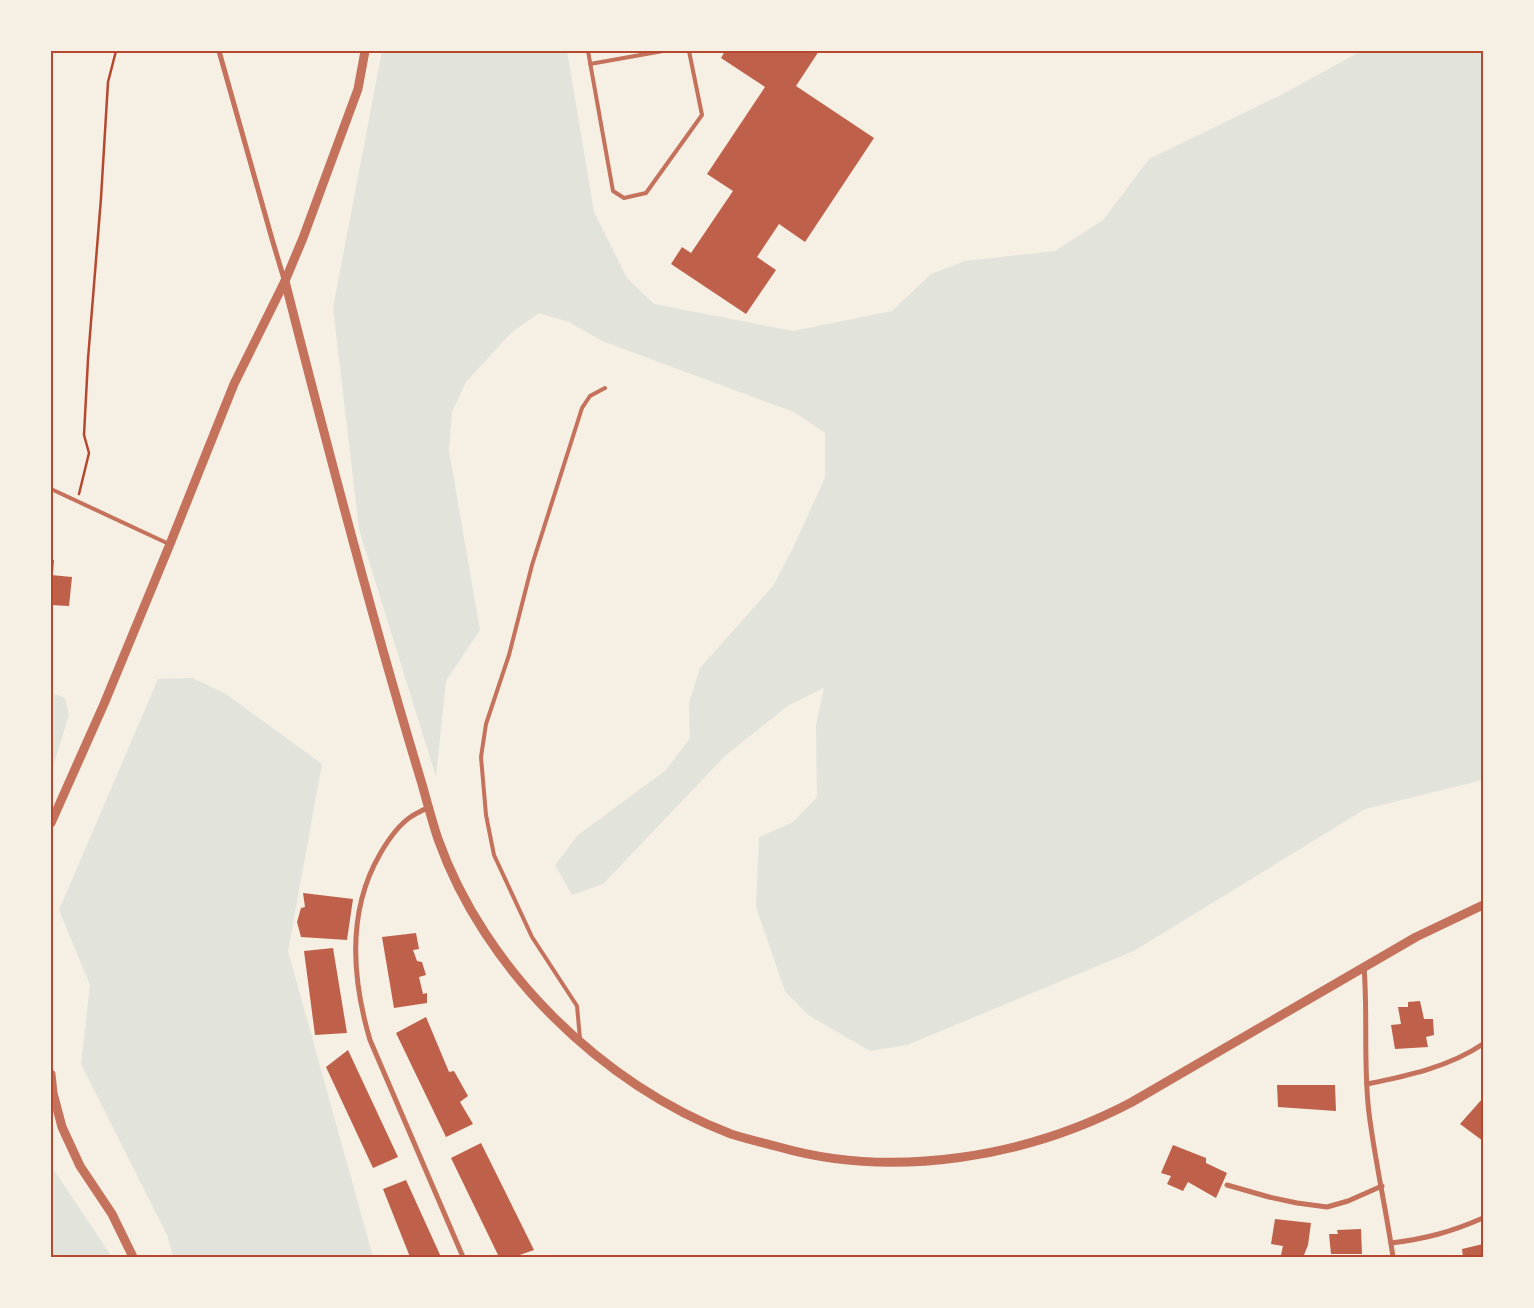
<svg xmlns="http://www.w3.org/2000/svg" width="1534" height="1308" font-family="'Source Serif 4',serif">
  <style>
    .green { fill: #e2e4dc }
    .building { fill: #bf614a }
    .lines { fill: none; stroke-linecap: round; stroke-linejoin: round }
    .path { stroke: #b5482f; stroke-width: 2.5 }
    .service { stroke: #c5725c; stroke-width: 4 }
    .minor { stroke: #c5725c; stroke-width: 5 }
    .tertiary { stroke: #c5725c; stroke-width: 9 }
    .neatline { fill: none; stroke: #b5482f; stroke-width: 2 }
  </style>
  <rect width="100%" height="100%" fill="#f6efe4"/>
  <g class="green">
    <path d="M382,51H567L594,212L627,278L654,304L793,331L892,311L931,274L965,261L1055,251L1103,220L1149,159L1281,95L1361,51H1483V780L1365,809L1134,951L907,1045L870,1051L808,1015L785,991L756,907L759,837L793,822L817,797L816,725L824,688L789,705L726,755L603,884L572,895L555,865L578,835L666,770L690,738L689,703L700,668L773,586L792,550L825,478V433L794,412L602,341L569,322L539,313L511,333L466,382L452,412L449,451L480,630L446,681L436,777L359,529L333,308Z"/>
    <path d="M193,678L226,694L322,764L288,951L373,1257H173L167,1235L81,1064L90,985L59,910L158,679Z"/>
    <path d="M51,693L65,698L69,715L51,773Z"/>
    <path d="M51,1166L112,1257H51Z"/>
  </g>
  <g class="building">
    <path d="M725,51H819L796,86L874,138L805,242L779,224L757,257L776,270L746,314L671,264L682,247L691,253L733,191L707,174L765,87L721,58Z"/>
    <path d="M51,560H54L53,574H51Z"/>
    <path d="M51,575L72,577L69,606L51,605Z"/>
    <path d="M303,893L353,899L347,940L301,937L297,922L301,908L305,907Z"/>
    <path d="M416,933L419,949L413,950L417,961L422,962L426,975L419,977L423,994L427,993V1003L394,1008L382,937Z"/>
    <path d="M333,948L347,1033L315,1035L304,951Z"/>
    <path d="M1420,1001L1424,1019H1433L1434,1035L1426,1037L1428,1047L1395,1049L1391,1025L1401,1024L1398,1007H1408V1002Z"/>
    <path d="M426,1017L449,1072L454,1071L468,1096L460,1102L473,1124L446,1137L396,1033Z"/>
    <path d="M348,1050L398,1157L373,1168L326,1067Z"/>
    <path d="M1277,1085H1335L1336,1111L1278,1107Z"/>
    <path d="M1483,1098V1141L1460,1124Z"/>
    <path d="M481,1143L534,1250L514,1257H499L451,1158Z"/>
    <path d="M1173,1145L1206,1158V1163L1227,1173L1216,1198L1188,1182L1183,1191L1167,1184L1171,1176L1161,1173Z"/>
    <path d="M406,1180L441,1257H410L383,1189Z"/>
    <path d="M1275,1219L1311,1223L1308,1245L1304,1255H1281L1283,1246L1271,1244Z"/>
    <path d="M1361,1229L1362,1254H1331L1329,1234H1338L1337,1230Z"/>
    <path d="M1483,1244V1257H1463L1462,1249Z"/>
  </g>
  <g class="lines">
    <path class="path" d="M79,494L89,453L84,435L88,359L101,198L108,82L116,51"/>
    <g class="service">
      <path d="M588,51L613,191L624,198L646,193L702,115L689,51"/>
      <path d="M590,64L663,51"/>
      <path d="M51,489L169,544"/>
      <path d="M580,1039L577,1006L532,937L494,855L486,815L481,757L486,724L509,655L532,565L582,408L590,396L605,388"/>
    </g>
    <g class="minor">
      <path d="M219,51L272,239L284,279"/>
      <path d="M429,807C423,810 417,813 412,816C398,825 388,840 380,854C347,911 352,979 370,1040L463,1257"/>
      <path d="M1364,967C1368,1016 1363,1065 1369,1113C1375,1161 1386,1209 1393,1257"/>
      <path d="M1367,1084C1407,1076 1449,1067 1483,1044"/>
      <path d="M1227,1185L1269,1197L1297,1203L1327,1207L1348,1201L1382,1186"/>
      <path d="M1391,1243C1425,1239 1451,1232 1483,1218"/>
    </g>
    <g class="tertiary">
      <path d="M285,281C316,403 348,525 382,647C395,693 408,738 422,784C427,802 432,821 438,839C484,969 602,1085 731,1134C747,1139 763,1143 779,1147C894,1180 1028,1157 1132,1102L1416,937L1483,905"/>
      <path d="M51,823L104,704L170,544L234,384L285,281L303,238L358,89L365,51"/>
      <path d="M51,1074L53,1093L62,1127L80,1166L112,1214L133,1257"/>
    </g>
  </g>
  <rect width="1534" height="1308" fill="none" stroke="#f6efe4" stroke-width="105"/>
  <rect x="52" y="52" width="1430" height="1204" class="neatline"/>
</svg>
